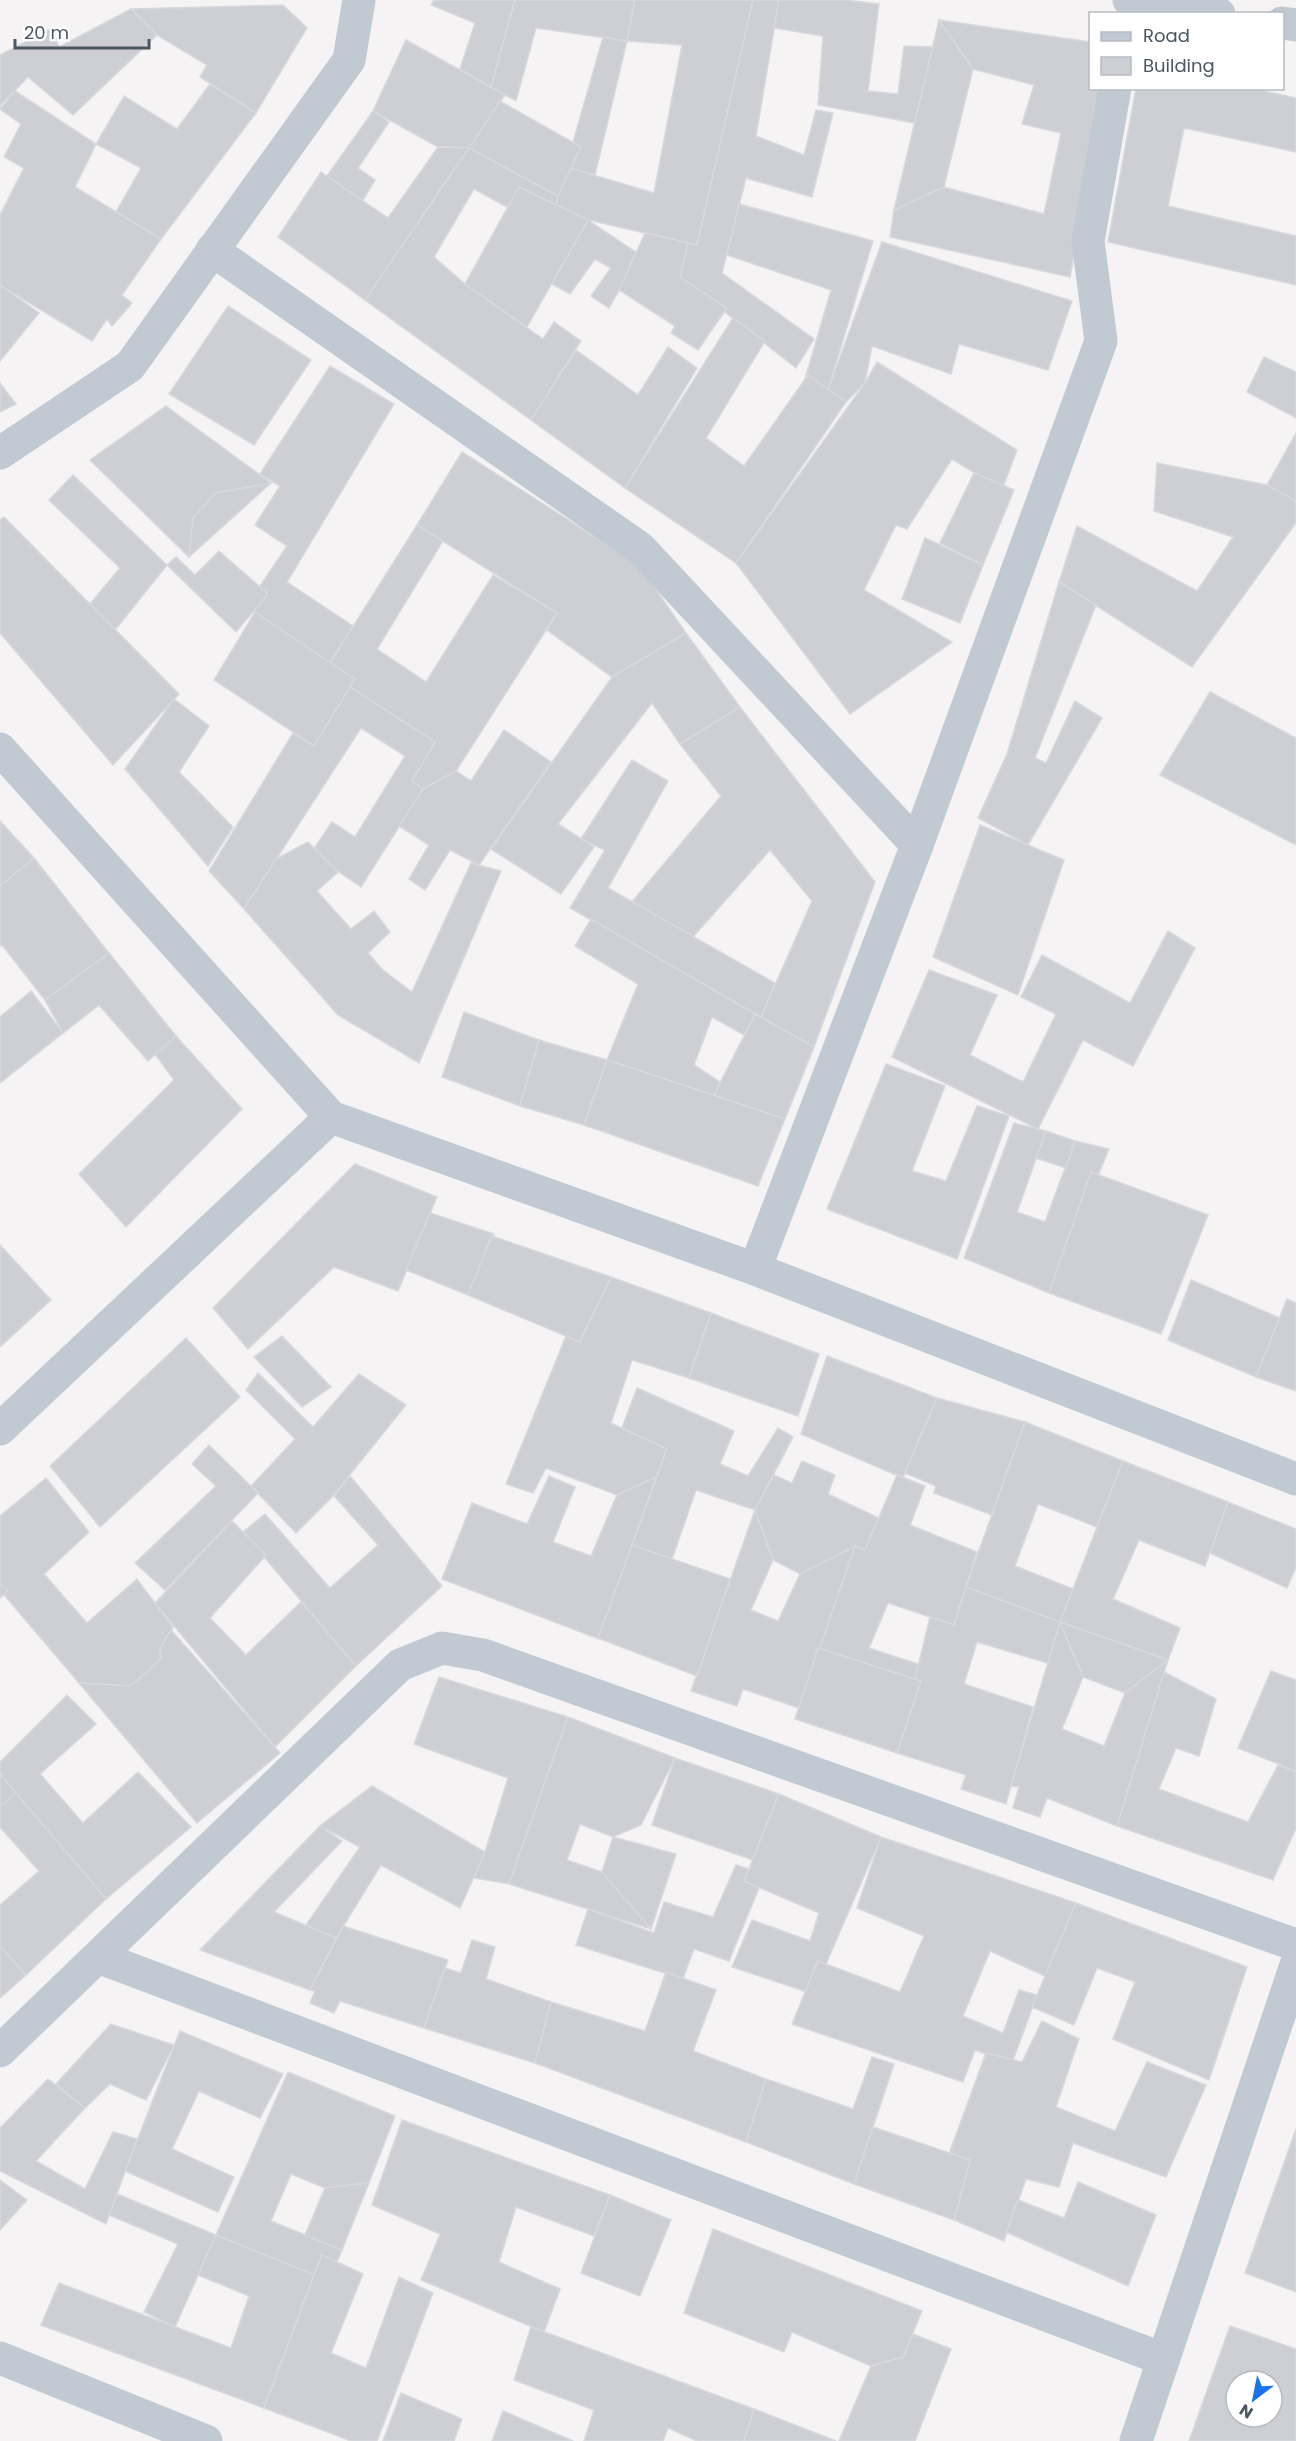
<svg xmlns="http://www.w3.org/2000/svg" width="1296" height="2441" font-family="Poppins,sans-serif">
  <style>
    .building { fill: #cdcfd5; stroke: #d7d9de; stroke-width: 1.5; fill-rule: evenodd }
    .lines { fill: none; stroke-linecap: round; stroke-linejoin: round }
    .minor { stroke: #c1cad2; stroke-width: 33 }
    .tertiary { stroke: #c1cad2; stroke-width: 33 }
  </style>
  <rect width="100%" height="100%" fill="#f5f3f3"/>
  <g class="building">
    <path d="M434,0H515L491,87L460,69L475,23L431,5Z"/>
    <path d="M515,0H635L627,41L536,28L516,101L491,87Z"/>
    <path d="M635,0H754L697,245L554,212L566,167L654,193L682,45L627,41Z"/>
    <path d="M753,0H779L756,136L804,155L816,110L833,113L812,197L746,178L722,273L814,339L796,368L680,277L688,243L697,245Z"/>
    <path d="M779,0H845L879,4L868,91L898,94L904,46L934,47L920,124L818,105L823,36L774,28Z"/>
    <path d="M283,5L307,28L256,113L200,77L207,65L157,35L131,9Z"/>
    <path d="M131,9L157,35L73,115L28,77L0,106V55L52,28L59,47Z"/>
    <path d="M939,20L973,69L944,187L894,210Z"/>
    <path d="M939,20L1090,42V88H1105L1070,277L890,237L894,210L944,187L1044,214L1061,133L1022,124L1034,85L973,69Z"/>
    <path d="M603,37L627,41L595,175L566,167Z"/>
    <path d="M406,40L505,95L469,148L438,147L373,111Z"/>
    <path d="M210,84L256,113L161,239L116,212L141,168L96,144L124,96L177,129Z"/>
    <path d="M1136,88H1251L1296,98V152L1184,128L1168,206L1296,236V285L1108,242Z"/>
    <path d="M15,91L96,144L75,187L161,239L122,295L132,303L112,326L107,319L92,341L0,285V215L24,168L4,157L21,124L0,109Z"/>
    <path d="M500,101L581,147L558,196L469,148Z"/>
    <path d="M373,111L389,122L358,168L375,180L363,200L327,176Z"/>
    <path d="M438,147L469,148L365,300L278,237L321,172L388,218Z"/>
    <path d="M469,148L558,196L554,212L542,226L474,189L434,257L465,284L543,339L554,322L581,341L531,420L365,300Z"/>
    <path d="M519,187L588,220L527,327L465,284Z"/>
    <path d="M739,204L873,241L828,390L805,379L831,290L727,255Z"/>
    <path d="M588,220L640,255L609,308L591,296L611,268L595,259L570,294L552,284Z"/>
    <path d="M645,233L688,243L680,277L727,308L698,350L671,333L675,326L619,290Z"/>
    <path d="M882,242L1072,301L1048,370L959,344L951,374L872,346L865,383L846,402L828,390Z"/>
    <path d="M0,285L39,313L0,361Z"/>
    <path d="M228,306L311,360L254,445L169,394Z"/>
    <path d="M733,318L765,341L706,438L744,466L808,375L846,402L736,563L625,488Z"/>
    <path d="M668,347L697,368L625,488L531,420L576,350L638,395Z"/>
    <path d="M1264,357L1296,372V418L1247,392Z"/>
    <path d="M877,362L1017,450L1002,490L952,459L907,529L896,525L864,590L952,642L850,714L736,563L865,383Z"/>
    <path d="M330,366L394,404L287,582L353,626L330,663L246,607L287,546L255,525L280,486L260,474Z"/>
    <path d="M0,383L16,404L0,412Z"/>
    <path d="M166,406L271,483L216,493L193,518L189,557L90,460Z"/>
    <path d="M1296,433V501L1267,485Z"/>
    <path d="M462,452L639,565L686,633L612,677L547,630L557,613L417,525Z"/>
    <path d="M1157,463L1267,485L1296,501V523L1192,667L1059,582L1077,526L1197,591L1233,537L1154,511Z"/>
    <path d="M974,473L1014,490L983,565L940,543Z"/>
    <path d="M73,475L167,565L115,630L90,604L120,568L49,500Z"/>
    <path d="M271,483L189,557L193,518L216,493Z"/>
    <path d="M4,517L179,694L113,765L0,633V520Z"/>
    <path d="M417,525L443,541L377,649L426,682L493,575L557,613L456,771L423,789L412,781L435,742L350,687L355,679L330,663Z"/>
    <path d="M925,538L983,565L960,623L902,599Z"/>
    <path d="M219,551L268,594L236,632L167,565L176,557L195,575Z"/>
    <path d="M1059,582L1096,605L1035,758L1046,763L1075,701L1102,718L1028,845L978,818L1007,754Z"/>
    <path d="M255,612L355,679L314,746L214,680Z"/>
    <path d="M686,633L740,707L680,744L652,703L558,824L594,847L561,894L491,849L612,677Z"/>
    <path d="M350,687L435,742L412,781L423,789L361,887L311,853L332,822L355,837L405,756L361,728L244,909L209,871L293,733L314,746Z"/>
    <path d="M1210,692L1296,738V845L1160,775Z"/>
    <path d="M174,699L209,726L179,772L233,827L208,866L125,769Z"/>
    <path d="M740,707L875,882L814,1047L761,1017L812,901L770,850L693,937L630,904L721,796L680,744Z"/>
    <path d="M504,730L551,762L479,865L450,850L425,890L409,879L429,845L399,826L423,789L456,771L471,781Z"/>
    <path d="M632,760L668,781L608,888L775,983L761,1017L570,908L605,850L581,839Z"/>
    <path d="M0,821L34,858L0,886Z"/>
    <path d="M980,825L1064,860L1018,995L933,957Z"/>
    <path d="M308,842L338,872L317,891L351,929L374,911L390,932L368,953L383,970L412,992L471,863L501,871L419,1063L338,1015L244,909L276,859Z"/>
    <path d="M34,858L109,953L45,1000L2,945L0,946V886Z"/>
    <path d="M591,919L755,1014L744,1035L712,1017L694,1065L720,1082L714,1095L607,1060L638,984L575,946Z"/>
    <path d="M1168,931L1195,948L1133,1066L1083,1040L1038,1129L892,1057L929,970L997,995L970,1055L1023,1082L1056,1014L1021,997L1042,955L1130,1003Z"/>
    <path d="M109,953L176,1036L148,1061L99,1005L63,1033L45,1000Z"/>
    <path d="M31,991L63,1033L0,1083V1017Z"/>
    <path d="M464,1012L539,1040L520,1106L442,1077Z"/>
    <path d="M755,1014L814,1047L785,1119L714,1095Z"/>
    <path d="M176,1036L242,1109L126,1227L79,1174L174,1080L155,1054Z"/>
    <path d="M539,1040L607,1060L584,1125L520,1106Z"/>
    <path d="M607,1060L785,1119L758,1186L584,1125Z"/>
    <path d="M886,1064L945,1086L912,1171L946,1181L977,1106L1009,1116L957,1259L827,1209Z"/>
    <path d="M1014,1123L1046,1131L1017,1212L1045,1222L1075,1141L1109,1149L1049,1293L964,1258Z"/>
    <path d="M1046,1131L1075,1141L1066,1168L1036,1158Z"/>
    <path d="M355,1164L437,1197L398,1291L334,1267L248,1349L213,1308Z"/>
    <path d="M1091,1172L1208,1215L1161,1334L1049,1293Z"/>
    <path d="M430,1213L494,1234L468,1295L406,1270Z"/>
    <path d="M492,1236L611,1277L580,1342L468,1295Z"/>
    <path d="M0,1245L51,1300L0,1347Z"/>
    <path d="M611,1277L711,1313L689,1378L632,1360L611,1423L667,1449L656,1477L617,1495L546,1468L533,1493L506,1484L566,1336L580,1342Z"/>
    <path d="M1191,1280L1280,1318L1256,1377L1168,1340Z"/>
    <path d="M1287,1299L1296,1303V1391L1256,1377Z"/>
    <path d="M711,1313L819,1354L798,1416L689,1378Z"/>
    <path d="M282,1336L331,1387L302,1407L254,1357Z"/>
    <path d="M186,1338L240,1397L100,1527L50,1466Z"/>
    <path d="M827,1356L937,1398L903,1478L801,1434Z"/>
    <path d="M258,1373L313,1427L359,1374L406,1405L331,1498L296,1533L251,1486L295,1439L246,1390Z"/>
    <path d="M637,1388L734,1431L720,1464L748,1476L778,1428L793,1437L755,1510L696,1490L672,1559L632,1545L667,1449L622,1428Z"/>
    <path d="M937,1398L1025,1422L992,1515L934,1493L936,1486L905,1473Z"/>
    <path d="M1025,1422L1123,1461L1097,1527L1038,1504L1015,1566L1073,1589L1060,1622L966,1587Z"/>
    <path d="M209,1445L258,1493L165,1590L135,1563L216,1486L192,1464Z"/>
    <path d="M802,1461L835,1475L828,1494L881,1519L865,1550L855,1546L800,1574L773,1560L755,1510L774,1475L792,1483Z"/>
    <path d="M1123,1461L1228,1502L1205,1566L1139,1540L1113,1599L1180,1628L1168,1660L1060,1622Z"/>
    <path d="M897,1475L925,1486L910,1525L977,1552L954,1625L888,1603L869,1648L924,1666L921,1681L818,1648L855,1546L865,1550Z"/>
    <path d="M350,1476L442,1586L356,1666L243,1532L265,1514L330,1588L378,1545L334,1496Z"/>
    <path d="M549,1476L575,1487L553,1542L591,1556L617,1495L656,1477L599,1639L442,1579L472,1503L527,1524Z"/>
    <path d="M46,1478L89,1532L44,1574L87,1623L137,1579L173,1627L160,1648L161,1659L131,1686L79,1683L0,1590V1516Z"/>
    <path d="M1228,1502L1296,1529V1567L1287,1588L1210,1553Z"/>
    <path d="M755,1510L773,1560L751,1610L778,1621L800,1574L855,1546L799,1708L743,1689L737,1706L691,1691Z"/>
    <path d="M232,1521L266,1555L210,1618L246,1655L301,1602L356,1666L275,1747L155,1603Z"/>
    <path d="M632,1545L730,1579L697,1676L598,1638Z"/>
    <path d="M0,1583L8,1591L0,1598Z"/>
    <path d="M966,1587L1060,1622L1051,1664L977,1642L964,1684L1033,1707L1006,1804L961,1789L966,1775L897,1753L930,1617L954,1625Z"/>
    <path d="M1060,1622L1168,1660L1125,1693L1083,1677Z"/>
    <path d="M1060,1622L1083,1677L1062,1729L1104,1746L1125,1693L1168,1660L1117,1826L1047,1798L1040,1817L1013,1808L1019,1787L1011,1786Z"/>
    <path d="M171,1630L280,1753L197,1823L79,1683L131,1686L161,1659L160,1648Z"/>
    <path d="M818,1648L921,1681L897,1753L795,1719Z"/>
    <path d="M1271,1671L1296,1680V1771L1238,1748Z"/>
    <path d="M1164,1672L1216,1699L1199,1756L1176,1748L1159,1789L1248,1822L1278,1765L1296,1772V1828L1273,1880L1117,1826Z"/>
    <path d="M439,1677L568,1717L509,1884L474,1878L485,1852L508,1778L414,1744Z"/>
    <path d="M67,1695L96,1724L40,1774L83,1823L138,1772L191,1827L106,1899L0,1774V1762Z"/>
    <path d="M568,1717L675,1758L641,1825L613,1837L580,1824L567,1860L602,1872L651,1929L509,1884Z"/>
    <path d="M675,1758L779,1794L753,1860L652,1825Z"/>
    <path d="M0,1774L16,1793L0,1807Z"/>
    <path d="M372,1786L485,1852L460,1908L381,1865L336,1938L306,1925L360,1847L320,1826Z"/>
    <path d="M16,1793L106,1899L26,1975L0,1946V1905L39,1871L0,1827V1807Z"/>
    <path d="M779,1794L881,1837L813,1994L732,1967L752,1920L810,1941L819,1913L744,1881Z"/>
    <path d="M320,1826L342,1841L274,1912L336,1938L310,1990L200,1950Z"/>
    <path d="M613,1837L676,1854L651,1929L602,1872Z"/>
    <path d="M881,1837L1076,1903L1045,1976L990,1951L963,2016L1003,2033L1019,1990L1037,1995L1012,2063L975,2050L963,2082L792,2024L818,1961L900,1992L924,1936L857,1908Z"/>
    <path d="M736,1865L749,1869L744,1881L759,1888L729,1961L694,1949L683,1979L576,1945L588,1909L654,1933L664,1902L713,1917Z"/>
    <path d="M1076,1903L1247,1967L1209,2080L1113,2039L1135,1982L1097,1968L1074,2025L1032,2007Z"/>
    <path d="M343,1926L448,1960L424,2028L340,2001L334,2013L310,2003L315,1991L310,1990Z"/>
    <path d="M472,1940L495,1947L486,1979L551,2002L535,2063L424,2028L445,1968L461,1973Z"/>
    <path d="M0,1946L26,1975L0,1998Z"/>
    <path d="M666,1972L716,1990L693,2051L766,2079L746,2142L535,2063L551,2002L645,2031Z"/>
    <path d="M1042,2021L1079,2039L1056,2107L1115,2131L1147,2062L1206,2085L1166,2177L1073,2143L1059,2187L1026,2179L1004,2241L954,2220L970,2160L949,2154L986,2053L1022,2062Z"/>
    <path d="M111,2024L174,2045L146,2100L110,2084L85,2108L56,2084Z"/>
    <path d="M180,2031L283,2074L260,2118L199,2091L172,2149L234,2177L218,2212L125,2171Z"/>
    <path d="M872,2057L894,2064L854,2184L746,2142L766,2079L853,2109Z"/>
    <path d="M288,2072L395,2116L369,2183L325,2188L291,2174L271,2221L342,2250L337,2262L322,2255L314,2275L216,2235Z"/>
    <path d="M48,2079L85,2108L36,2161L85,2189L113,2132L137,2139L106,2224L0,2171V2128Z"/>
    <path d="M402,2120L610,2195L594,2236L516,2207L499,2262L560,2289L544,2332L421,2280L440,2234L372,2205Z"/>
    <path d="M873,2127L970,2160L954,2220L854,2184Z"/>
    <path d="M1296,2129V2292L1245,2273Z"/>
    <path d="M0,2180L27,2200L0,2230Z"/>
    <path d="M1078,2182L1156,2215L1128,2286L1006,2232L1018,2200L1064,2218Z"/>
    <path d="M369,2183L342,2250L305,2235L325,2188Z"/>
    <path d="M117,2194L216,2235L175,2327L144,2312L178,2244L109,2215Z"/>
    <path d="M610,2195L671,2220L640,2296L581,2273Z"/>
    <path d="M713,2229L922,2311L903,2357L871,2366L792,2332L784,2352L684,2313Z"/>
    <path d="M216,2235L314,2275L264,2408L41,2325L59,2283L231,2348L249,2296L198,2275Z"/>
    <path d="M322,2255L363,2274L331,2353L366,2368L399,2277L433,2293L377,2441H351L264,2408Z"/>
    <path d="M1230,2326L1296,2349V2441H1189ZM1236,2381H1272V2417H1236Z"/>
    <path d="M531,2327L754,2409L744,2441H697L668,2428L663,2441H584L594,2410L514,2380Z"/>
    <path d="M913,2334L951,2349L915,2441H839L871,2366L903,2357Z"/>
    <path d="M401,2393L462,2419L454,2441H383Z"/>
    <path d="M754,2409L836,2441H744Z"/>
    <path d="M503,2411L573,2441H492Z"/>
  </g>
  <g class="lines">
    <g class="minor">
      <path d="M212,250L640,548L917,845"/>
      <path d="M0,453L130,366L349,60L359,0"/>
      <path d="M0,749L331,1117L755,1269L1296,1479"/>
      <path d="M755,1269L917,845L1101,341L1088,241L1115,88"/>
      <path d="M0,1429L331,1117"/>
      <path d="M98,1957L1163,2359"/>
      <path d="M0,2051L400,1665L442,1648L483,1655L1296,1945"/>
      <path d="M1136,2441L1296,1965"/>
    </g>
    <g class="tertiary">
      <path d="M1129,0L1219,14"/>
      <path d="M1282,23L1296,25"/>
      <path d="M0,2358L206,2441"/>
    </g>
  </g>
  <rect x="1089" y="12" width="195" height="78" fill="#ffffff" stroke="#b7bbc0" stroke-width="1.5"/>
  <rect x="1101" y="32" width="30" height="9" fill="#c1cad2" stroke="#b7bbc0" stroke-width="1.5"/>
  <text x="1143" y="42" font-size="18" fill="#4a5661">Road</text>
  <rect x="1101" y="57" width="30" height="18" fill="#cdcfd5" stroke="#b7bbc0" stroke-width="1.5"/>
  <text x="1143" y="72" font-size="18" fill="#4a5661">Building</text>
  <g transform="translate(1254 2399) rotate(212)"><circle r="28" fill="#ffffff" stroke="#b7bbc0" stroke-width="1.5"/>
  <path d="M0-4.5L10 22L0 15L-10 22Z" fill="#1a73e8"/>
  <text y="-9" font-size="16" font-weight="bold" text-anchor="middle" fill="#4a5661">N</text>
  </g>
  <path d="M15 39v9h134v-9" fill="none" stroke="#4a5661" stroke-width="3"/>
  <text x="24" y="39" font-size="18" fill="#4a5661" stroke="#ffffff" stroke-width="4.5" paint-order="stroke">20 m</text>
</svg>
